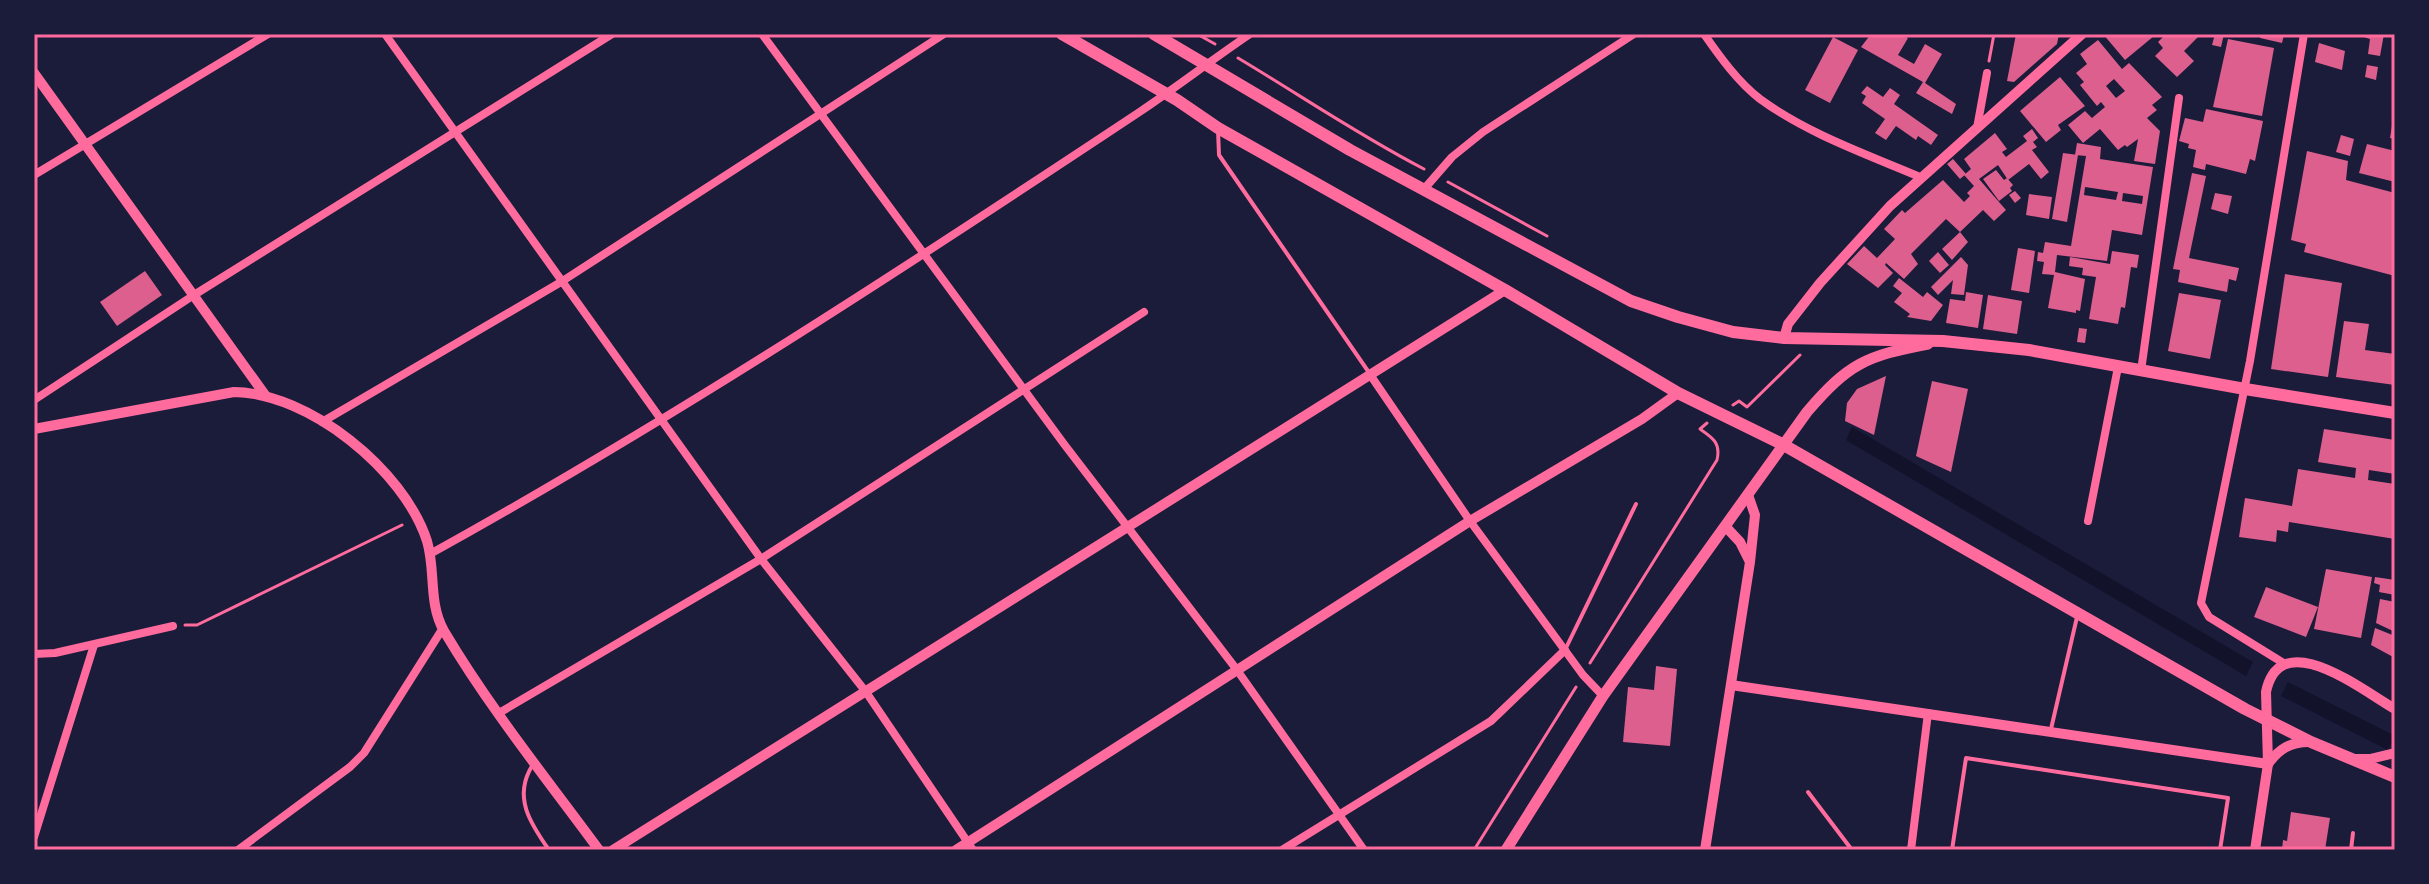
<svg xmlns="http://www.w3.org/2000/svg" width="2429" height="884" font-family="'DejaVu Sans',sans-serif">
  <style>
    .water { fill: #12122b }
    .building { fill: #dd5f8e; fill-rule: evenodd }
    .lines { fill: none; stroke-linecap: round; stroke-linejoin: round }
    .path { stroke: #ff6b9d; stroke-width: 3 }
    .service { stroke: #ff6b9d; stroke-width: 4 }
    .minor { stroke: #ff6b9d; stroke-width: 8 }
    .tertiary { stroke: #ff6b9d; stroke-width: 10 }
    .secondary { stroke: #ff6b9d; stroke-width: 11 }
    .primary { stroke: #ff6b9d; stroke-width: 12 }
    .neatline { fill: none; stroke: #ff6b9d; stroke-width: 3 }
  </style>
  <rect width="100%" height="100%" fill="#1b1b3a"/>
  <g class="water">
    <path d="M1852,427L2253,662L2246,676L1846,440Z"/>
    <path d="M2288,682L2395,736L2388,750L2281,696Z"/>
  </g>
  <g class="building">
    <path d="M1871,34H1900L1908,38L1898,55L1914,64L1925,44L1942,54L1925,83L1956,104L1952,114L1916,93L1923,82L1861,47Z"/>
    <path d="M2016,34H2059L2057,44L2014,82L2007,81Z"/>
    <path d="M2103,34H2152L2154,36L2125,60Z"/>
    <path d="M2166,34H2201L2184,51L2194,61L2177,77L2155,56L2163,48L2158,42Z"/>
    <path d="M2215,34H2224L2221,47L2212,45Z"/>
    <path d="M2260,34H2282L2284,35L2282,43L2260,38Z"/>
    <path d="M2354,34H2384L2380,56L2368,54L2370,39Z"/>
    <path d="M1833,37L1858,50L1830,103L1805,90Z"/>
    <path d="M2228,39L2274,48L2262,116L2213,107Z"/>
    <path d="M2098,40L2122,69L2129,63L2162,97L2152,105L2157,110L2147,118L2160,131L2155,164L2134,161L2138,139L2127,147L2125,145L2118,150L2100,129L2083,143L2068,125L2085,111L2092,118L2105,107L2101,102L2097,106L2080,85L2084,82L2076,73L2087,64L2080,54ZM2114,79L2125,91L2116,98L2106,86Z"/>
    <path d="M2319,43L2345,51L2342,70L2315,62Z"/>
    <path d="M2367,65L2378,67L2376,80L2365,77Z"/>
    <path d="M2060,77L2085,106L2058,125L2061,130L2046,142L2020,111Z"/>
    <path d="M1867,86L1883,97L1890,88L1900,95L1894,104L1938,135L1931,145L1918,136L1916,140L1896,126L1886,140L1875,133L1885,119L1862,103L1866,96L1861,93Z"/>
    <path d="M2206,109L2263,121L2255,161L2250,159L2246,174L2206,164L2205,170L2193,167L2196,150L2188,148L2189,144L2179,141L2185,118L2203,122Z"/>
    <path d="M2393,120H2395V139L2390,138Z"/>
    <path d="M2032,129L2038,138L2033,142L2037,147L2032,150L2049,172L2041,179L2029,164L2008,180L1998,165L1979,179L2006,210L1994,221L1983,210L1960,232L1968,242L1952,260L1942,249L1960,232L1946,219L1911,254L1918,264L1904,279L1886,263L1885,265L1893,273L1878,288L1847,264L1864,246L1877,258L1895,239L1884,229L1902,210L1905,213L1943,180L1964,202L1970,196L1967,193L1974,186L1964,175L1971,169L1964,159L1995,133L2007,149L2002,152L2006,157L2027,141L2023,136Z"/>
    <path d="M2341,135L2354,139L2350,156L2336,152Z"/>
    <path d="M2077,143L2101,147L2100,159L2153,167L2142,235L2112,230L2107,261L2057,255L2055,272L2085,279L2080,311L2076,310V313L2048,308L2054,275L2042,274L2044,262L2037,261L2038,252L2043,253L2045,242L2071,246L2086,156L2075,155ZM2085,187L2118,192L2116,200L2084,195ZM2123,193L2143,196L2142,204L2122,201Z"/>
    <path d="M2367,144L2395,151V182L2359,173Z"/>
    <path d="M2307,151L2348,161L2346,180L2395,193V276L2304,252L2306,244L2291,240Z"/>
    <path d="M2063,153L2078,155L2067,222L2052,219Z"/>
    <path d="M1953,159L1966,174L1960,179L1947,164Z"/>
    <path d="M1996,170L2004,180L2007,178L2013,185L2010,188L2012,191L1999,201L1983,179Z"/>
    <path d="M2192,173L2206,176L2189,258L2239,268L2236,281L2229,279L2227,292L2178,282L2180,270L2173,269Z"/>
    <path d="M2015,191L2021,198L2015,203L2009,195Z"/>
    <path d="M2215,193L2232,196L2228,214L2211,209Z"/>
    <path d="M2029,194L2052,197L2049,219L2026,215Z"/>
    <path d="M2018,248L2035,251L2029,293L2011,290Z"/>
    <path d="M2112,251L2139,255L2137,268L2131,267L2125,308L2121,307L2118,324L2089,319L2096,277L2082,275L2083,268L2069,266L2070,257L2110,264Z"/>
    <path d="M1938,252L1949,265L1940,273L1929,261Z"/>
    <path d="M1961,257L1968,265L1964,295L1951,294L1953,280L1938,295L1931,287Z"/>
    <path d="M145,271L162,295L117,326L100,302Z"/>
    <path d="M2285,274L2342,283L2328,377L2271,369Z"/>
    <path d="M1899,278L1923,297L1927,292L1943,305L1931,321L1907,317L1910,314L1894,302L1902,293L1893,286Z"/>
    <path d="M1966,292L1983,295L1978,328L1946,323L1950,299L1965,301Z"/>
    <path d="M2179,293L2221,300L2210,359L2168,351Z"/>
    <path d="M1988,295L2022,301L2017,334L1983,329Z"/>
    <path d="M2344,321L2369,324L2365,350L2395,354V385L2336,377Z"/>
    <path d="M2079,328L2087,329L2085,343L2077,342Z"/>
    <path d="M1886,376L1874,435L1845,421L1847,403L1857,389Z"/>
    <path d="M1932,381L1968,389L1951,472L1916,456Z"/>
    <path d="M2324,429L2395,440V474L2369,470L2368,480L2395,484V539L2289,522L2288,532L2277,530L2276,542L2239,537L2245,498L2292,506L2298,469L2355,478L2356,468L2318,462Z"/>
    <path d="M2326,569L2372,577L2361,638L2314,629Z"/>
    <path d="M2375,577L2395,580V595L2379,592L2380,585L2374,583Z"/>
    <path d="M2266,587L2318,607L2306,637L2254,617Z"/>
    <path d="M2380,599L2395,602V632L2376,623Z"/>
    <path d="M2375,628L2395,636V658L2371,645Z"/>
    <path d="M1656,666L1677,669L1670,746L1623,742L1628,687L1654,690Z"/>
    <path d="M2291,812L2330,818L2325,850H2282L2283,840L2287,841Z"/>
  </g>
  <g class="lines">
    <g class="path">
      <path d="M1197,34L1215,44"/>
      <path d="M1238,58C1300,95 1360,136 1424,169"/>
      <path d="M1989,61L1994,34"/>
      <path d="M1448,182L1547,236"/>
      <path d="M1733,405L1739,401L1747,407L1800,355"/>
      <path d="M185,625H197L402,525"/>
      <path d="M1590,663L1717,460C1721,443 1713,438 1700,429L1707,423"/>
      <path d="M1474,850L1576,687"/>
    </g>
    <g class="service">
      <path d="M1218,130L1219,155L1370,374"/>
      <path d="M1565,650L1636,504"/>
      <path d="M2051,729L2077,617"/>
      <path d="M532,766C513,797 530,823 549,850"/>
      <path d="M1808,792L1852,850"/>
      <path d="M1952,850L1966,758L2228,798L2220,850"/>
      <path d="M2351,850L2353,833"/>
    </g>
    <g class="minor">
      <path d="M385,34L761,559L866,692L973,850"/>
      <path d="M762,34L1064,444L1237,670L1364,850"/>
      <path d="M1704,34C1720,57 1738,82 1760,99C1808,134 1866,154 1920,177"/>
      <path d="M1977,128L1987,73"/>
      <path d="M34,175L268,34"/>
      <path d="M1425,188L1452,157L1483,132L1634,34"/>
      <path d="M2141,371L2179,98"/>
      <path d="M1371,376L1470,521L1583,675L1603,696"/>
      <path d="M34,400L194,295L612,34"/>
      <path d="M322,422L561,282L944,34"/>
      <path d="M2088,521L2118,367"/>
      <path d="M430,554C674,419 909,265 1141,111C1178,86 1213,59 1250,34"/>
      <path d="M34,654L55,653L173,626"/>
      <path d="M2285,664L2209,617L2201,603L2250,361L2304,34"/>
      <path d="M499,713L761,559L1144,312"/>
      <path d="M34,837L94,645"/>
      <path d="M238,850L350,767L364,753L443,628"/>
      <path d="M1282,850L1491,721L1565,650"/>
      <path d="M1911,850L1928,713"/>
    </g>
    <g class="tertiary">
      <path d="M34,73L265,395"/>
      <path d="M1784,338L1788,324L1820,283L1890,206L2082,34"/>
      <path d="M34,429L234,392C309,393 404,470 427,541C436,571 428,603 444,631C489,707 546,778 599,850"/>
      <path d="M1726,527L1740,542L1749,560"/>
      <path d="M1731,685L2268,764"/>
      <path d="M2355,759H2370L2395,753"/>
      <path d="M2268,764C2279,749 2290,742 2309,742"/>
      <path d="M613,850L1505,290"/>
      <path d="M956,850L1470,521L1642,419L1678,393"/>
      <path d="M1705,850L1750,562L1755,515L1748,495"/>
      <path d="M2255,850L2268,764L2266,692C2280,624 2363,691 2395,709"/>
    </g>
    <path class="secondary" d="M1506,850L1603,696L1807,412C1849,363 1866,356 1928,344"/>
    <g class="primary">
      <path d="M1062,34L1177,100L1218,128L1505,290L1678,393L1782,444L2245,709L2311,742L2395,777"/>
      <path d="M1154,34L1350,150L1631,301L1678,317L1733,332L1784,338L1943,341L2029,350L2245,389L2395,413"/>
    </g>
  </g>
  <rect width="2429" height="884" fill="none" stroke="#1b1b3a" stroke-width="72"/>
  <rect x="36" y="36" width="2357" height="812" class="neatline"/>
</svg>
